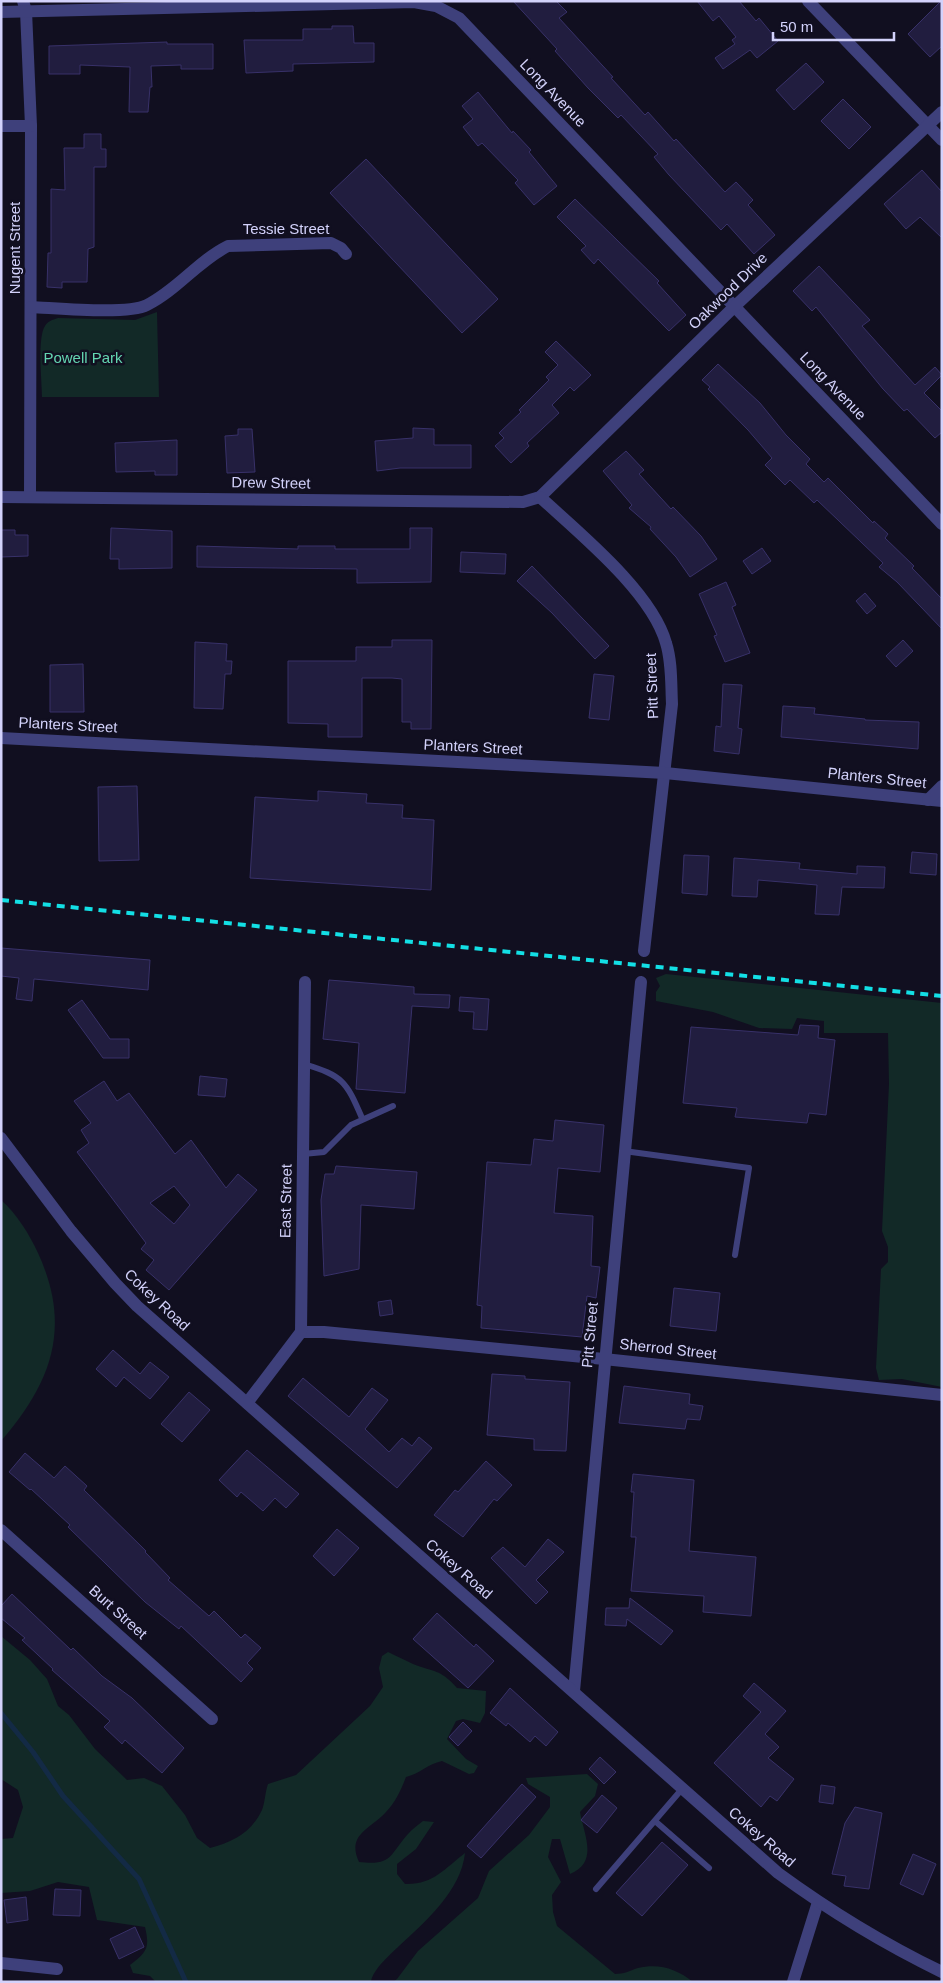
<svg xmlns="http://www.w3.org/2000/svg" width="943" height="1983" font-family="Arial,sans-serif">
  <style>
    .green { fill: #122927 }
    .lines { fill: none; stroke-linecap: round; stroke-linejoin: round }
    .stream { stroke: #132a45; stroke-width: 5 }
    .building { fill: #211d3f; stroke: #383169; fill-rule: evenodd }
    .service { stroke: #3e407b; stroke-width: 6 }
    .minor { stroke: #3e407b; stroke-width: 12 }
    .tertiary { stroke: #3e407b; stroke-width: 12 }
    .rail { stroke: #13dfe5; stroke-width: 4; stroke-dasharray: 8 6; stroke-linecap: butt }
    .labels { text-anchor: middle; stroke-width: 5; stroke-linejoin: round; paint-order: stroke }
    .street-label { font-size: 15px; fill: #d3d2fb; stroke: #110f20 }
    .park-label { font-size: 15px; fill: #64d5b1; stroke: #110f20 }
  </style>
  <rect width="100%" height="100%" fill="#110f20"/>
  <g class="green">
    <path d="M157,312L159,397H42C42,381 37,338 45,326C48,321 52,320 58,318L135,320Z"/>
    <path d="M666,974L942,1003V1387L902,1379L879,1380L876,1368L881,1269L888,1262V1247L882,1231L889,1084L888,1033H824V1021L797,1018L792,1029L759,1028L713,1012L656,1001V992L660,986L656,978Z"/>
    <path d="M1,1200C17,1214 29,1234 38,1253C72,1327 52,1382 1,1441Z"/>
    <path d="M1,1636L30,1660L47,1679L58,1706L69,1715L95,1749L127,1780L144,1778L162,1786L185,1815L197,1838L210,1848C233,1842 251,1833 262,1810C265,1803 265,1792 268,1784L296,1775L370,1706L383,1687L379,1668L382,1656L388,1652C396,1656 405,1660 413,1664C435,1673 439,1668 457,1688L486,1691L485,1713L480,1723L463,1719L456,1721L447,1739L466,1759L478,1766L474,1773L469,1774L442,1761C428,1764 419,1774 406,1777C401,1790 395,1803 386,1812C371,1829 346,1834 359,1862C393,1866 389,1855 408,1834C412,1829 418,1825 423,1821L434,1822L416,1849L397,1864V1874L405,1884C433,1885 444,1869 465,1853C461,1891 425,1922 399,1946C390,1955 373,1969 371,1982H156L150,1976L133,1973L130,1965C147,1952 150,1948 145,1927L97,1920L89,1887L58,1882L30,1891L1,1893V1839L13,1838L23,1807L18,1790L1,1779Z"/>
    <path d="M587,1774L598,1784L595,1796L580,1812C584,1835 599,1862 570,1874L560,1839H552L548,1857L561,1882L552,1895L553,1912L557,1926L615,1974C624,1974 629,1971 638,1968C659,1963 677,1969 693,1982H393L397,1979L418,1951L478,1898L489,1871L529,1835L550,1807V1797L528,1784L526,1778Z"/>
  </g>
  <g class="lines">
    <path class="stream" d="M1,1713L33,1752L63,1796L139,1879L186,1982"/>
  </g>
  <g class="building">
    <path d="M513,1H556L567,12L559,18L613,77L611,78L645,115L648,112L674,141L676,139L725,192L736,182L753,200L748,205L775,235L754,254L727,224L721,230L669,175L654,157L658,154L621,115L618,118L588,88L555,51L557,49Z"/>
    <path d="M697,1H739L756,21L759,18L778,41L757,58L750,50L723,69L715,58L735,44L732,40L736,37L719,16L713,21Z"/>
    <path d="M941,1L942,46L930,57L908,34Z"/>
    <path d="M332,26H353L354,43H374V62L293,64V71L246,73L244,40H303V29H332Z"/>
    <path d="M167,42V44H213V69H181V65L151,66L152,87H150L148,112H129L130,67L80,65V74H49V46Z"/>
    <path d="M806,63L824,82L794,110L776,90Z"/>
    <path d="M478,92L512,133L513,131L531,150L529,152L557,186L534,205L515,183L518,180L482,143L478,146L463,127L473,119L462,106Z"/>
    <path d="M843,99L871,127L849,149L821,121Z"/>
    <path d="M84,134H101V149H106V167H94V247L88,249L87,282H62V288L47,287L48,253H51V189L65,190L64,148H84Z"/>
    <path d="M366,159L498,299L462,333L330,193Z"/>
    <path d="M922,170L942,192V238L920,217L906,229L884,204Z"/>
    <path d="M575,199L659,281L657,283L686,315L669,331L598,259L594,264L581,250L586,246L557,217Z"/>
    <path d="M819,266L870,320L862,326L915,385L935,367L942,375L924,393L942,411V432L935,438L907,409L904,411L883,389L816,307L812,311L793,291Z"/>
    <path d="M556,341L591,375L574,391L570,387L552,405L559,413L527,443L529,446L511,463L495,446L504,438L499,433L521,412L519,410L549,380L546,377L558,365L545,352Z"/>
    <path d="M718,364L760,403L786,435L810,459L806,464L824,482L828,478L873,523L874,521L888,534L885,538L914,566L912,568L942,599V629L897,582L879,567L883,563L817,500L814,503L790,480L785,485L765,465L772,458L748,430L708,389L710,387L702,380Z"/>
    <path d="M413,428L434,429V445H471V468H400L377,471L375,441L413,438Z"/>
    <path d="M238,429H252L255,472L227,473L225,436L238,435Z"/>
    <path d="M177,440V475H155V471L116,472L115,443Z"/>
    <path d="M626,451L644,470L639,474L671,509L673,507L701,536L717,559L690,577L676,557L650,529L651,527L629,508L632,505L603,471Z"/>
    <path d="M111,528L172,531V568L119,569V559H110Z"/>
    <path d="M410,528H432L431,582L357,583V569L197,567V546L298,549V546H335V549H410Z"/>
    <path d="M1,530H15V535H28V556L1,557Z"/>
    <path d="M762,548L771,561L752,574L743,561Z"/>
    <path d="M461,552L506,554L505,574L460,572Z"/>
    <path d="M532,566L609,646L595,659L552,613L517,581Z"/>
    <path d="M726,582L736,605L732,607L750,653L725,662L714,636L717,635L699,594Z"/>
    <path d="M865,593L876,606L867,614L856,601Z"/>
    <path d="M392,640H432L431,729H411V722H402V679L392,678H362V737H328V724L288,723V661H356V647H392Z"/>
    <path d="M903,640L913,651L896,667L886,656Z"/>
    <path d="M195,642L227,644L226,661H232L231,674H225L223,709L194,708Z"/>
    <path d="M83,664L84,712H50V665Z"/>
    <path d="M594,674L614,676L609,720L589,718Z"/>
    <path d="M723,684L742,685L738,728L742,729L739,754L714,751L716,726L721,727Z"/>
    <path d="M783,706L815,708L814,714L865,719V720L919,722L918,749L781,737Z"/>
    <path d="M137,786L139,860L99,861L98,787Z"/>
    <path d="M318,791L367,794L366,803L403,805L402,818L434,820L431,890L250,878L255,797L318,801Z"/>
    <path d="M912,852L937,854L936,875L910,873Z"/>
    <path d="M684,855L709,856L707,895L682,893Z"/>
    <path d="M734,858L800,863L799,869L857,874V866L885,867L884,888L842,887L839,915L815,914L817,885L758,880L757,897L732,896Z"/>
    <path d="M1,948L150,960L148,990L34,979L32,1001L16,999L19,978L1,976Z"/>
    <path d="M329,980L414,987V994L450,995L449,1008L412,1006L405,1093L356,1089L359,1043L323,1039Z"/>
    <path d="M460,997L489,999L487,1030L473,1029L474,1012L459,1011Z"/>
    <path d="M82,1000L110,1039H129V1058H103L68,1010Z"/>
    <path d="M800,1025L819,1026L818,1038L835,1040L826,1115L809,1113L807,1123L735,1117L737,1108L683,1103L691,1027L798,1035Z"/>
    <path d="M200,1076L227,1079L225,1097L198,1095Z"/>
    <path d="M104,1081L117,1101L129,1093L175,1154L191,1140L226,1188L238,1174L257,1190L169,1290L146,1270L154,1260L141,1249L146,1243L77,1152L89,1143L81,1130L91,1123L74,1101ZM174,1186L190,1205L174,1224L150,1203Z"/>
    <path d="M555,1120L604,1125L600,1172L558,1168L554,1213L593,1216L591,1266L600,1267L596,1298L587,1296L582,1337L481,1328L482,1306L477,1305L487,1162L531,1165L534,1139L553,1141Z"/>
    <path d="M336,1166L417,1172L414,1209L361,1205L359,1269L324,1276L321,1200L325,1174H334Z"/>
    <path d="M674,1288L720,1293L716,1331L670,1326Z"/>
    <path d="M391,1300L393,1314L380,1316L378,1302Z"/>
    <path d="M113,1350L140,1374L150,1362L169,1377L150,1399L124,1377L116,1387L96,1369Z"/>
    <path d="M492,1374L525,1376V1379L570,1382L566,1451L534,1450V1439L487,1435Z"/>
    <path d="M303,1378L349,1417L372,1388L388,1400L365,1429L389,1452L402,1438L412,1446L419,1437L432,1448L397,1488L288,1396Z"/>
    <path d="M624,1386L690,1394L689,1404L703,1406L700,1420L687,1419L685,1429L619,1423Z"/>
    <path d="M189,1392L210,1410L182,1442L161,1424Z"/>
    <path d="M247,1450L299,1494L286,1508L275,1498L263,1511L241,1492L237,1497L219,1480Z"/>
    <path d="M25,1453L54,1478L65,1466L87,1486L84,1490L146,1551L145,1552L170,1578L168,1580L209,1616L214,1611L241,1638L245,1634L261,1648L247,1663L253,1669L241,1682L181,1626L179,1629L145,1602L68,1527L70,1525L31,1489L30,1490L9,1472Z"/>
    <path d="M486,1461L512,1485L497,1501L494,1499L463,1537L434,1515L455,1490L458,1492Z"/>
    <path d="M633,1474L694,1480L689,1551L756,1557L751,1616L703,1612L704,1596L631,1591L636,1537H631L634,1492H631Z"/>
    <path d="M337,1529L359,1548L334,1576L313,1556Z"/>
    <path d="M548,1539L564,1552L536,1580L548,1592L536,1604L491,1558L503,1547L525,1567Z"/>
    <path d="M12,1594L71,1650L73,1648L102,1676L132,1698L184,1748L162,1773L125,1740L122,1744L104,1727L110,1721L52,1670L53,1669L22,1640L25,1638L1,1618V1606Z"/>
    <path d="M630,1598L673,1631L661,1645L627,1619L626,1626L605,1625L606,1608H629Z"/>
    <path d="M437,1613L474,1647L476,1644L494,1661L468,1688L413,1639Z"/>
    <path d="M754,1683L786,1711L765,1734L779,1747L768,1758L794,1779L777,1801L770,1796L761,1807L714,1763L761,1712L743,1696Z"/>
    <path d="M510,1688L558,1732L546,1746L535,1736L530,1742L508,1723L506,1726L490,1713Z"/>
    <path d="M463,1722L472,1731L458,1746L449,1737Z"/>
    <path d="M600,1757L616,1772L604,1784L589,1769Z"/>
    <path d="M522,1784L536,1797L481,1858L467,1846Z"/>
    <path d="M821,1785L835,1787L833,1804L819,1802Z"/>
    <path d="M602,1795L617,1808L597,1833L581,1820Z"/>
    <path d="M855,1807L882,1813L869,1889L844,1886L846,1876L832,1874L845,1823Z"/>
    <path d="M662,1842L688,1865L642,1916L616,1893Z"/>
    <path d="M913,1854L936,1864L923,1895L900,1884Z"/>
    <path d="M55,1889L81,1890L80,1916L53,1915Z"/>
    <path d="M26,1897L28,1920L7,1923L4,1900Z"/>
    <path d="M135,1927L144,1947L119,1959L110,1939Z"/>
  </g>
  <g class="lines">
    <g class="service">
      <path d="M304,1064C343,1076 346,1081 362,1118"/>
      <path d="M624,1151L749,1168L735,1255"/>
      <path d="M303,1154L324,1152L351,1125L393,1106"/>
      <path d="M655,1821L709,1868"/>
      <path d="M596,1889L682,1789"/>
    </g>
    <g class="minor">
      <path d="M23,1L26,11L31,126L30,496"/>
      <path d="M808,1L942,140"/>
      <path d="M1,12L414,2L436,6L459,18L942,524"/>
      <path d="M1,126H31"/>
      <path d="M31,307C56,308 128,315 147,305C177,290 198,261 228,246L331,243L341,248L346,254"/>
      <path d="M1,497L523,502L540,497L734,307L942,112"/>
      <path d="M540,497C579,533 652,592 666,643C672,662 671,684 672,704L644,951"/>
      <path d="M1,738L665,773L942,801"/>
      <path d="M928,800L942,786"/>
      <path d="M301,1332H324L604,1359L942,1395"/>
      <path d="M247,1403L301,1332L305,982"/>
      <path d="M1,1530L212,1719"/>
      <path d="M574,1691L641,982"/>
      <path d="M1,1963L57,1969"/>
      <path d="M793,1982L818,1902"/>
    </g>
    <path class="tertiary" d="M1,1138L71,1231L115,1283L137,1306L778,1873C830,1911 884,1944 942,1972"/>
    <path class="rail" d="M1,900L942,996"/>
  </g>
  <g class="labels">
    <g class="street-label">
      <text transform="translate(553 93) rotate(46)" y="5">Long Avenue</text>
      <text x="286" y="234">Tessie Street</text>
      <text transform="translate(15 248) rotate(-90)" y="5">Nugent Street</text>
      <text transform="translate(728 291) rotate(-44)" y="5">Oakwood Drive</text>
      <text transform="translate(833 386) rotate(46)" y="5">Long Avenue</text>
      <text transform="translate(271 483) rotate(1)" y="5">Drew Street</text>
      <text transform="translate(652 686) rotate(-92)" y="5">Pitt Street</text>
      <text transform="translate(68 725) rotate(3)" y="5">Planters Street</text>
      <text transform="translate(473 747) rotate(3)" y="5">Planters Street</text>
      <text transform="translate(877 778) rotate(6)" y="5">Planters Street</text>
      <text transform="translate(286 1201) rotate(-89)" y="5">East Street</text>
      <text transform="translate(157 1300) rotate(43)" y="5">Cokey Road</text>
      <text transform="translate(590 1335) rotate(-85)" y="5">Pitt Street</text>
      <text transform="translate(668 1349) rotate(6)" y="5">Sherrod Street</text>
      <text transform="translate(459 1569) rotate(41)" y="5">Cokey Road</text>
      <text transform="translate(118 1612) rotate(42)" y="5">Burt Street</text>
      <text transform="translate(762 1837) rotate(41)" y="5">Cokey Road</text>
    </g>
    <g class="park-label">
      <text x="83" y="363">Powell Park</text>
    </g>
  </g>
  <rect width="943" height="1983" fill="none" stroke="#d3d2fb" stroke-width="5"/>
  <path d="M773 32v8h121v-8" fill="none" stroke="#d3d2fb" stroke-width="2.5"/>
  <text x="780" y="32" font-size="15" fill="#d3d2fb" stroke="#110f20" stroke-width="4" paint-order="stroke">50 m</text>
</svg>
